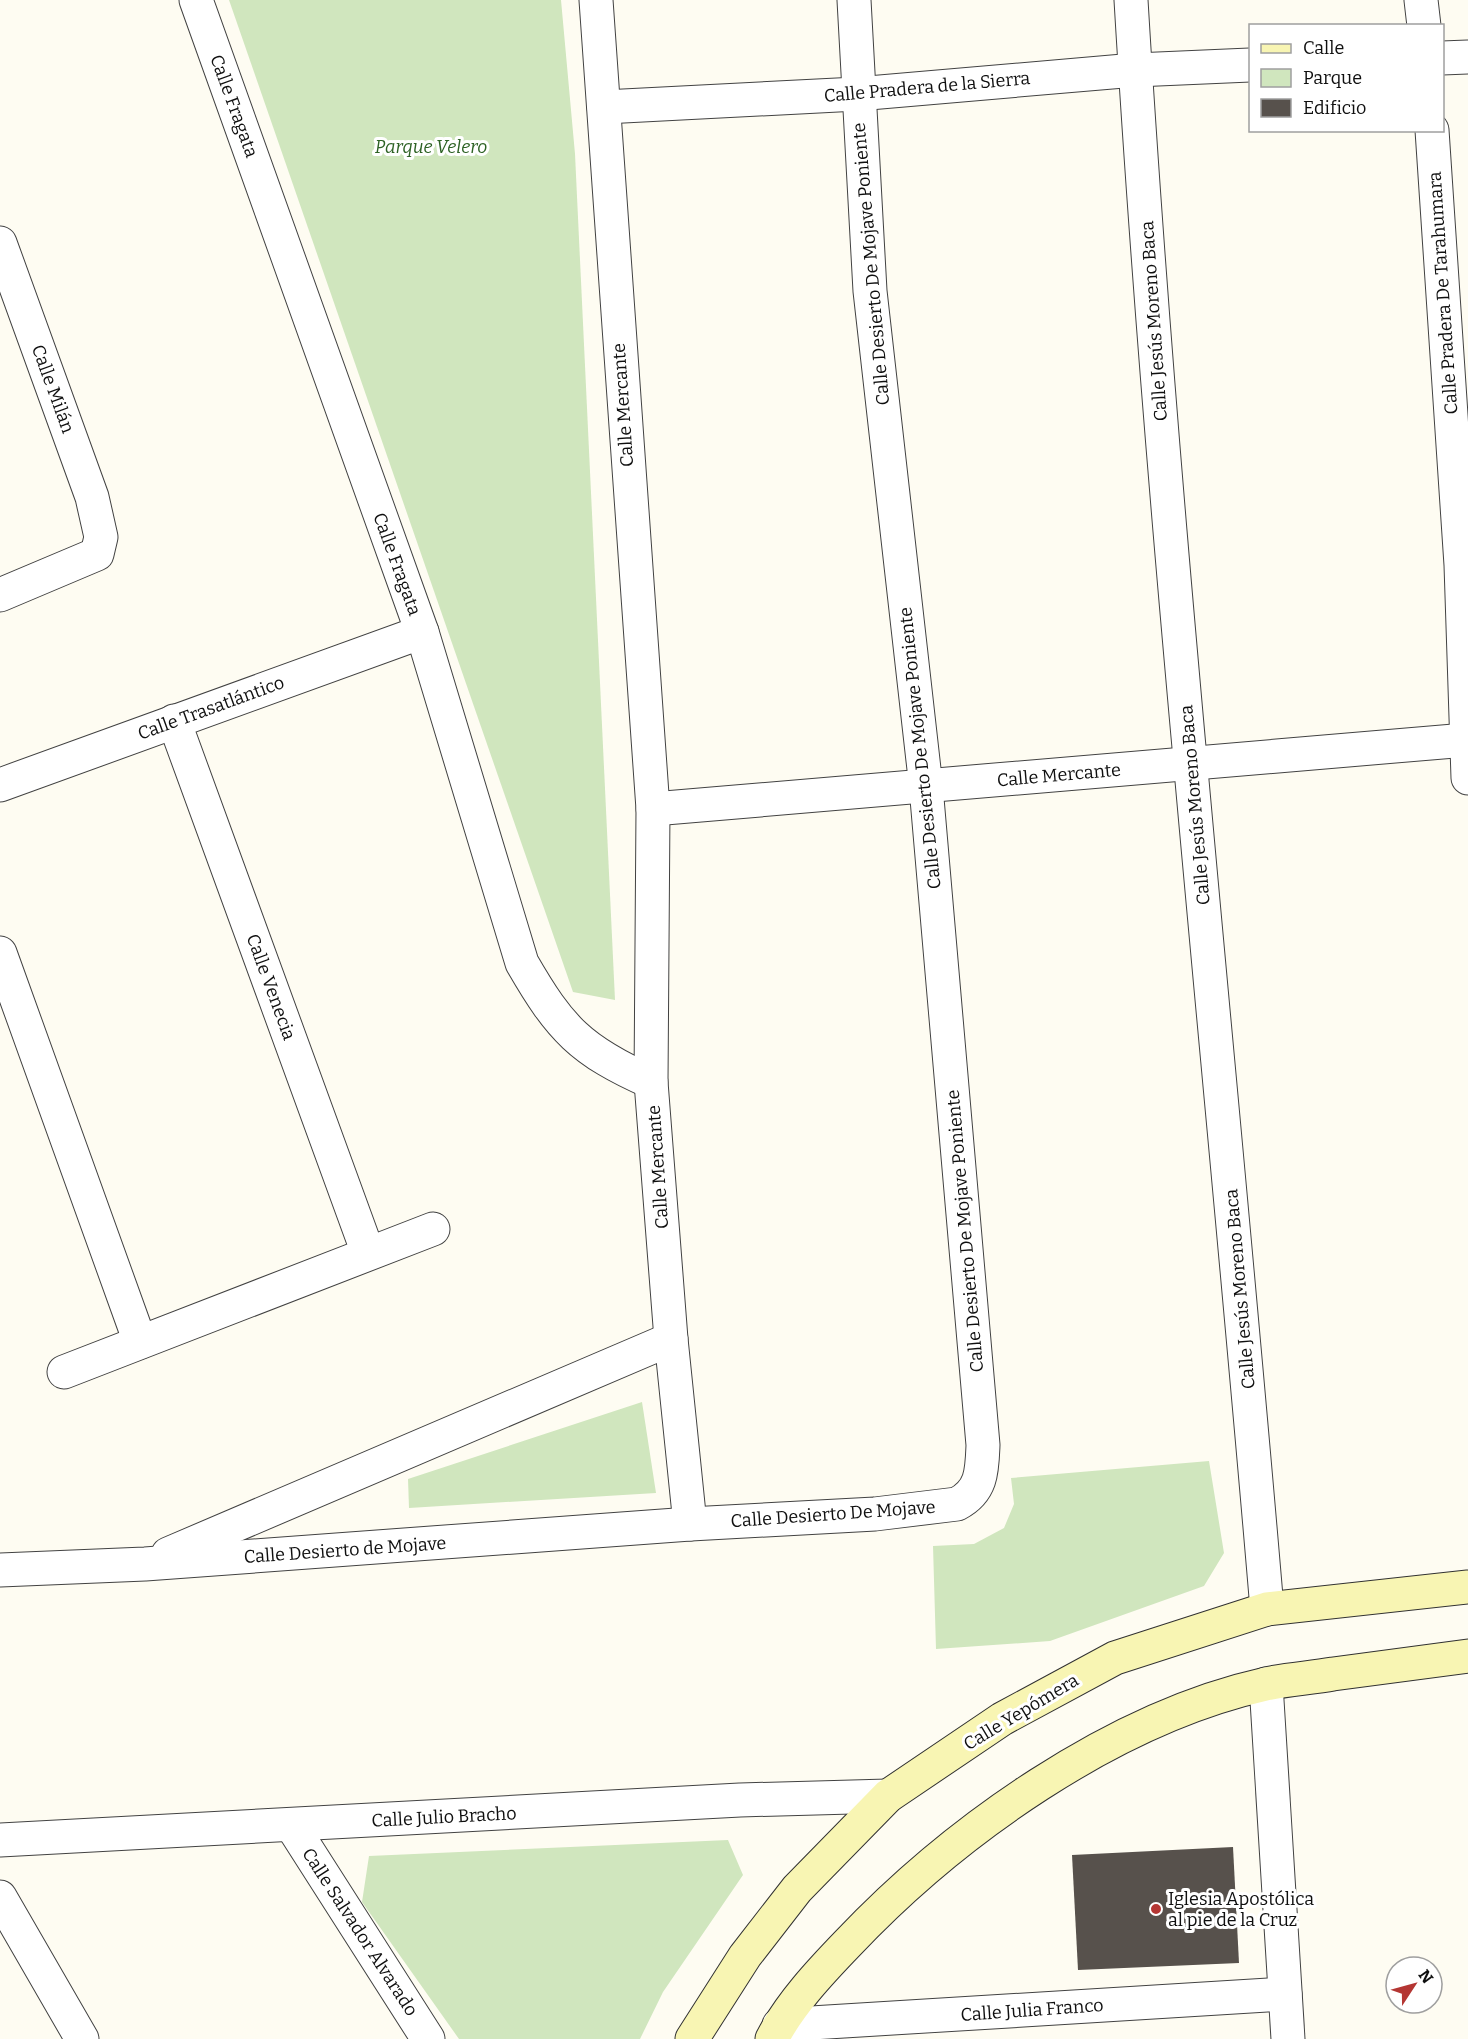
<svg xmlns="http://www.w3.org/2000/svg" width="1468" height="2039" font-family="Bitter,serif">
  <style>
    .green { fill: #d0e6be }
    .building { fill: #57514c }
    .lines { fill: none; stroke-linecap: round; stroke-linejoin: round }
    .minor-casing { stroke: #424242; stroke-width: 35 }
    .secondary-casing { stroke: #313131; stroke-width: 35 }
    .minor { stroke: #fff; stroke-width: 33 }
    .secondary { stroke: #f8f5b3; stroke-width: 33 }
    .poi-dot { fill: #b43633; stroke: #fff; stroke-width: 2 }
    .labels { text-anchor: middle; stroke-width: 6; stroke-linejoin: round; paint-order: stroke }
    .street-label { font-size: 18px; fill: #0f0f0f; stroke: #fff }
    .park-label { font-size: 18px; font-style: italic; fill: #2d6224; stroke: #fff }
    .poi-label { font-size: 18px; fill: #0f0f0f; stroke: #fff; text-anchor: start }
  </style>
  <rect width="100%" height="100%" fill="#fefcf2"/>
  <g class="green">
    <path d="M229,0H561L575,154L615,1000L573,992Z"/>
    <path d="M642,1402L656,1493L409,1508L408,1479Z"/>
    <path d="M1209,1461L1224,1553L1204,1586L1050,1641L936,1649L933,1546L974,1544L1004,1528L1014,1504L1011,1478Z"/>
    <path d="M728,1840L743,1875L663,1992L640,2039H459L362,1902L369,1856Z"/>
  </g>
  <path class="building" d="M1233,1847L1239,1963L1078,1970L1072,1855Z"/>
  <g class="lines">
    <g class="minor-casing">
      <g id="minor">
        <path d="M196,0L422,632L522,963C560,1029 581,1051 651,1082"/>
        <path d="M596,0L653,809L651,1082L671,1339L690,1524"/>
        <path d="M1131,0C1163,537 1222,1073 1267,1609"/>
        <path d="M1421,0L1424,26"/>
        <path d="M1442,58L1468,57"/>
        <path d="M604,107L857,94L1135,70L1250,65"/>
        <path d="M1432,130L1461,565L1468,778"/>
        <path d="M0,243L92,497L101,537L97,554L0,595"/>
        <path d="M174,721L368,1253"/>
        <path d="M0,785L422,632"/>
        <path d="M653,809L1466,740"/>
        <path d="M0,953L140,1342"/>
        <path d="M64,1372L433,1229"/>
        <path d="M168,1554L671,1339"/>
        <path d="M0,1570L145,1564L690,1524L875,1514L957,1504C982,1491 982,1471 983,1445L926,787L870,291L854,0"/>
        <path d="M1266,1684L1288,2039"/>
        <path d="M292,1826L428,2039"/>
        <path d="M0,1840L740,1800L888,1796"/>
        <path d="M0,1897L82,2039"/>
        <path d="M779,2025L1285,1994"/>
      </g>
    </g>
    <g class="secondary-casing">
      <g id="secondary">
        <path d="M692,2039L745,1956L797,1889L888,1796L1002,1719L1115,1658L1267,1609L1468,1587"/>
        <path d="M772,2039C790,2004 820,1972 848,1943C954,1831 1113,1718 1266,1684C1288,1679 1311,1678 1333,1674C1378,1668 1423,1662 1468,1656"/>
      </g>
    </g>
    <use href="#minor" class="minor"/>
    <use href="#secondary" class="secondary"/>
  </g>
  <circle class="poi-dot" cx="1156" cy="1909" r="6"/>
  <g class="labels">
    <g class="street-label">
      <text transform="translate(927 87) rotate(-5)" y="6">Calle Pradera de la Sierra</text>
      <text transform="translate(234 106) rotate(70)" y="6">Calle Fragata</text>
      <text transform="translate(871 264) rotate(-95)" y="6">Calle Desierto De Mojave Poniente</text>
      <text transform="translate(1443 293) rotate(-94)" y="6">Calle Pradera De Tarahumara</text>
      <text transform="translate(1154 321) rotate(-94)" y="6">Calle Jesús Moreno Baca</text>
      <text transform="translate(53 389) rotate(70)" y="6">Calle Milán</text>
      <text transform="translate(623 405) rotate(-94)" y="6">Calle Mercante</text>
      <text transform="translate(397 564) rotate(70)" y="6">Calle Fragata</text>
      <text transform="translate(211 708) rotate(-20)" y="6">Calle Trasatlántico</text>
      <text transform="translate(920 748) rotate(-96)" y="6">Calle Desierto De Mojave Poniente</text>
      <text transform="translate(1059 775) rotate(-5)" y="6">Calle Mercante</text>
      <text transform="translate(1195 805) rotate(-95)" y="6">Calle Jesús Moreno Baca</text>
      <text transform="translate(271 987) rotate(70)" y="6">Calle Venecia</text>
      <text transform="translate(658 1167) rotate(-94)" y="6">Calle Mercante</text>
      <text transform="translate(965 1231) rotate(-95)" y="6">Calle Desierto De Mojave Poniente</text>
      <text transform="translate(1240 1289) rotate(-95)" y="6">Calle Jesús Moreno Baca</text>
      <text transform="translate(833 1514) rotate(-4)" y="6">Calle Desierto De Mojave</text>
      <text transform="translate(345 1550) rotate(-4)" y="6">Calle Desierto de Mojave</text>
      <text transform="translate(1021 1712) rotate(-31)" y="6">Calle Yepómera</text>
      <text transform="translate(444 1817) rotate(-3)" y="6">Calle Julio Bracho</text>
      <text transform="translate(360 1932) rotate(57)" y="6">Calle Salvador Alvarado</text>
      <text transform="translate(1032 2010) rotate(-4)" y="6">Calle Julia Franco</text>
    </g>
    <g class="park-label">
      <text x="431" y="153">Parque Velero</text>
    </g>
    <g class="poi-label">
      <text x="1168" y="1905">Iglesia Apostólica<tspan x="1168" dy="21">al pie de la Cruz</tspan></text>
    </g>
  </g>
  <rect x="1249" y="24" width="195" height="108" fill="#ffffff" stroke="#9f9f9f" stroke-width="1.5"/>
  <rect x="1261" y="44" width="30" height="9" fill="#f8f5b3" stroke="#9f9f9f" stroke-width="1.5"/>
  <text x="1303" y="54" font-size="18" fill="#0f0f0f">Calle</text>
  <rect x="1261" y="69" width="30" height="18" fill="#d0e6be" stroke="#9f9f9f" stroke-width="1.5"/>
  <text x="1303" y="84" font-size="18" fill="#0f0f0f">Parque</text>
  <rect x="1261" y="99" width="30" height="18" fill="#57514c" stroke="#9f9f9f" stroke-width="1.5"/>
  <text x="1303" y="114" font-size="18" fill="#0f0f0f">Edificio</text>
  <g transform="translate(1414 1985) rotate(54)"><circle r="28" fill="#ffffff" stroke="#9f9f9f" stroke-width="1.5"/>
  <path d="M0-4.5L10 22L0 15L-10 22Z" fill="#b43633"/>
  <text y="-9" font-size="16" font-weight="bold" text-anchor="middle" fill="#0f0f0f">N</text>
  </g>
</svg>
